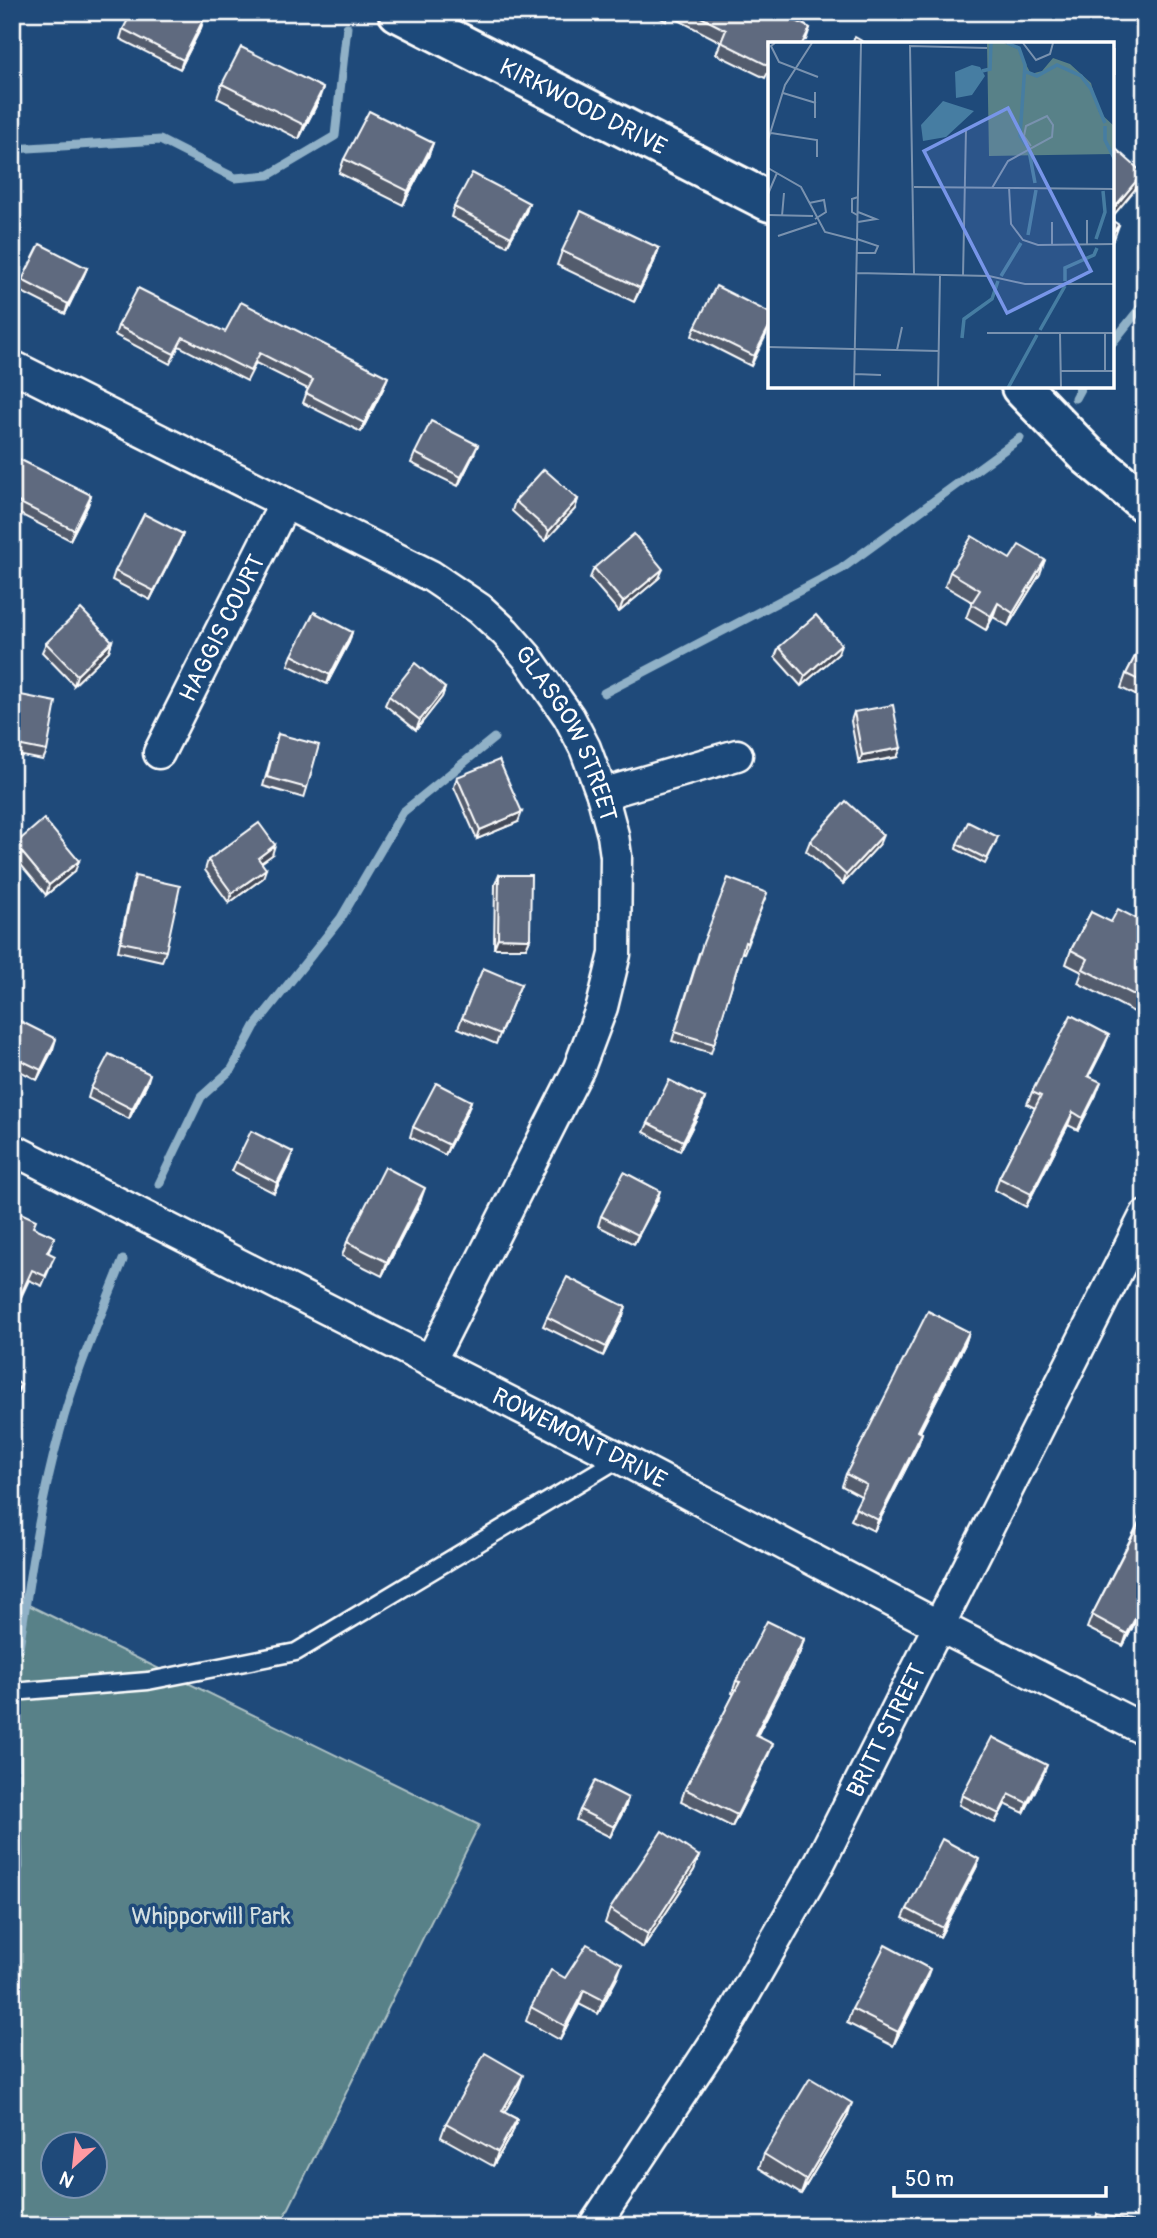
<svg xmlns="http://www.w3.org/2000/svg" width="1157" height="2238" font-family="Pangolin,sans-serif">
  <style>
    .green { fill: #588188; stroke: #acc0c4; stroke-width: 2; fill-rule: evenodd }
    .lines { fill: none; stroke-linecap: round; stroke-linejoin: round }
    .stream { stroke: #90b1c7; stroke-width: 9 }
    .service-casing { stroke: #fff; stroke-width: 21 }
    .minor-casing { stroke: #fff; stroke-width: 35 }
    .tertiary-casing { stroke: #fff; stroke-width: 44 }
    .path { stroke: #fff; stroke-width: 4.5; stroke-dasharray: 5 5; stroke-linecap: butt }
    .service { stroke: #1f4a7a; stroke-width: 16 }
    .minor { stroke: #1f4a7a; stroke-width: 30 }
    .tertiary { stroke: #1f4a7a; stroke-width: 38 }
    .wall { fill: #525b6d; stroke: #fff; stroke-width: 2 }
    .shaded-wall { fill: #424a59; stroke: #fff; stroke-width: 2 }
    .building { fill: #5f6a7f; stroke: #fff; stroke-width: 2 }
    .labels { text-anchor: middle; stroke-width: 7; stroke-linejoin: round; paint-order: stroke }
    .street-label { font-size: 24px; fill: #fff; stroke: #1f4a7a }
    .park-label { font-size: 24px; fill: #d5e0e1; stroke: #1f4a7a }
    .inset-river { fill: none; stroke: #467da2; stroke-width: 3.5 }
    .inset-road { fill: none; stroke: #7992af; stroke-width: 2 }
    .view { fill: #7795e8; fill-opacity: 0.15; stroke: #7795e8; stroke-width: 3.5 }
    .inset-edge { fill: none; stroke: #fff; stroke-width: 3.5 }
  </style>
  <rect width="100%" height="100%" fill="#1f4a7a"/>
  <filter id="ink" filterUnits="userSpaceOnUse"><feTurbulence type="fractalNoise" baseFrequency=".0143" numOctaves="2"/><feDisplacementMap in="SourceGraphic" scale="14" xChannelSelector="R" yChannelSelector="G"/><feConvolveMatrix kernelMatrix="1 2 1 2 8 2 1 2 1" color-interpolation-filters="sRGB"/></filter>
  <g filter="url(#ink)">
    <path class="green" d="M12,1597L479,1825L280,2226H12ZM52,2144H94V2186H52Z"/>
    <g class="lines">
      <g class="stream">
        <path d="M12,149L160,140L235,178L269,175L335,136L347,27"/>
        <path d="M1113,342L1145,302"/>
        <path d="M1075,398L1081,387"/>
        <path d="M604,693L841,569L1020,438"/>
        <path d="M159,1184L201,1097L232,1069L255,1026L341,918L403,812L494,738"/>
        <path d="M19,1648C30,1575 40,1502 60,1431C75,1373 101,1316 123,1260"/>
        <path d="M12,1878L19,1867L16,1730"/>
      </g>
      <g class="service-casing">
        <path id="service" d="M12,1692L148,1681L296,1652L620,1458"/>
      </g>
      <g class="minor-casing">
        <g id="minor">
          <path id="s1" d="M12,366L431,576L480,609L505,632L527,657L569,717L585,748L602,794L613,835L616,856L615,954L602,1007L579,1068L430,1362"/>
          <path id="s2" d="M159,753L285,503"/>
          <path d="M602,794L737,755"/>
          <path id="s3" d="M12,1149L620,1458L939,1626L1145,1730"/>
          <path id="s4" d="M594,2226L731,2018L820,1862L1145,1216"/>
        </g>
      </g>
      <g class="tertiary-casing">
        <g id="tertiary">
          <path id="s5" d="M398,12L770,202"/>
          <path d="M1021,387L1088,456L1145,503"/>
        </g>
      </g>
      <path class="path" d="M12,2138L17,2141"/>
      <use href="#service" class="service"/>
      <use href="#minor" class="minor"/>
      <use href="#tertiary" class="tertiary"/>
    </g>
    <g class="wall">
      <path d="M650,12H779L810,28L806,40L770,44V69L765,78L716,54L721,42L669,15L666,21Z"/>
      <path d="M204,18L201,28L180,69L120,39L123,29Z"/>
      <path d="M222,84L318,102L299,139L217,98Z"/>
      <path d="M433,143L428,157L403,205L339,173L344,159Z"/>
      <path d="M529,203L526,212L507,246L451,217L454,207Z"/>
      <path d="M659,248L654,262L634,302L557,265L562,251Z"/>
      <path d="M87,268L83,277L65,314L18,290L22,280Z"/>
      <path d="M770,313L751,366L692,336L695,327Z"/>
      <path d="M118,326L225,332L384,387L361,432L303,403L308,389L256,363L247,381L179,346L170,364L115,335Z"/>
      <path d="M415,453L474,454L458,486L411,463Z"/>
      <path d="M12,457L91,495L88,505L70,540L12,510Z"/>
      <path d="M578,499L575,509L545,541L512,511L515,501Z"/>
      <path d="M179,543L150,600L112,580L115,571Z"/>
      <path d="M1010,559L1040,574L1008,626L993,617L986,630L966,618L972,602L945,586L950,572Z"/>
      <path d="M594,568L659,578L619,612L590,578Z"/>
      <path d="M352,632L349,642L327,684L288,665L292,655Z"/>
      <path d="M1145,637V700L1121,688L1126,674Z"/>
      <path d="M112,641L109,651L74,685L42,652L46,643Z"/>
      <path d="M779,647L838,654L801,686L775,657Z"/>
      <path d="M445,688L442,697L416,730L385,705L389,696Z"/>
      <path d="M16,694L47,751L43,760L12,754V706Z"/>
      <path d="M854,712L897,757L859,764L851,721Z"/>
      <path d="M278,734L307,788L304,798L263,786Z"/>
      <path d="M457,777L518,822L477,839L454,787Z"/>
      <path d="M810,841L879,845L843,884L806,851Z"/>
      <path d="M996,842L985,864L956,849L957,844Z"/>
      <path d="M15,844L75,871L46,895L12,854Z"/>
      <path d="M272,855L262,862L263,878L229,903L205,870L208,860Z"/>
      <path d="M499,875L530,939L526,948H494L495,884Z"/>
      <path d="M135,876L166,951L162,961L118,951L132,885Z"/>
      <path d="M767,893L744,953L742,952L711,1053L672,1041L699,953Z"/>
      <path d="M1091,912L1145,997L1136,1013L1078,983L1082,972L1066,964L1071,950Z"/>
      <path d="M521,984L496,1044L458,1028L462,1018Z"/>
      <path d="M12,1017L53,1049L37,1080L12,1067Z"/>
      <path d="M1104,1047L1089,1077L1096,1095L1078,1130L1068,1125L1026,1207L995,1190L999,1178L1035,1108L1027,1104L1032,1092Z"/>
      <path d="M147,1084L129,1119L88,1098L91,1088Z"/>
      <path d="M705,1098L702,1108L680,1151L644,1132L648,1123Z"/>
      <path d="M471,1101L468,1110L445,1155L410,1137L413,1127Z"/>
      <path d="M236,1162H290L274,1193L232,1171Z"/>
      <path d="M657,1201L634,1244L598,1226L601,1216Z"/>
      <path d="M420,1202L382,1276L342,1256L347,1242Z"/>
      <path d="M12,1209L34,1227L51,1247L48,1253L51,1265L42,1286L29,1280L18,1304L12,1301Z"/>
      <path d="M623,1316L603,1356L543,1326L547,1317Z"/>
      <path d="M969,1332L965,1344L920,1432L922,1433L918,1445L874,1531L851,1520L861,1496L842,1486L846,1474Z"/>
      <path d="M1145,1502V1603L1123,1646L1087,1628L1092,1615L1140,1520L1138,1519Z"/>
      <path d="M804,1639L800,1652L757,1736L768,1756L732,1827L681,1801L685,1789L734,1694L732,1693L736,1681Z"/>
      <path d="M1043,1775L1024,1813L1005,1804L995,1823L959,1805L962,1795Z"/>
      <path d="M628,1798L625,1808L610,1837L576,1820L580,1810Z"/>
      <path d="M699,1856L694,1870L643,1948L605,1923L610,1909Z"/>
      <path d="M976,1868L940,1937L903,1918L907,1909Z"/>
      <path d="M565,1978H617L598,2014L579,2004L560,2040L526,2021L531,2007Z"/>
      <path d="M925,1983L893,2046L847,2023L852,2009Z"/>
      <path d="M518,2089L504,2113L517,2119L512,2133L493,2166L441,2137L446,2123Z"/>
      <path d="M847,2117L801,2194L759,2168L764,2154Z"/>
      <path d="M1145,2169V2182L1141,2180Z"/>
    </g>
    <g class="shaded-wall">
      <path d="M204,18L201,28L180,69L183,60Z"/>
      <path d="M323,88L318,102L299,139L304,125Z"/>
      <path d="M433,143L428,157L403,205L408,191Z"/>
      <path d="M1143,173L1137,187L1113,216V209Z"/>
      <path d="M529,203L526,212L507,246L511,237Z"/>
      <path d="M1119,225L1114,239L1113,240V232Z"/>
      <path d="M659,248L654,262L634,302L640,288Z"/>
      <path d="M87,268L83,277L65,314L68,304Z"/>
      <path d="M770,325V327L751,366L754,356Z"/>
      <path d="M388,377L384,387L361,432L364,423Z"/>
      <path d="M478,445L474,454L458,486L461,477Z"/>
      <path d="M91,495L88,505L70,540L74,530Z"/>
      <path d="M578,499L575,509L545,541L549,531Z"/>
      <path d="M183,534L179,543L150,600L154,591Z"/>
      <path d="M1045,560L1040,574L1008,626L1013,613Z"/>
      <path d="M663,569L659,578L619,612L623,602Z"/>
      <path d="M998,603L993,617L986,630L991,616Z"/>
      <path d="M352,632L349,642L327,684L330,675Z"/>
      <path d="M112,641L109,651L74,685L77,675Z"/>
      <path d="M841,644L838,654L801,686L805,676Z"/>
      <path d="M445,688L442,697L416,730L420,720Z"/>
      <path d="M901,748L897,757L859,764L862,755Z"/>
      <path d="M522,812L518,822L477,839L480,830Z"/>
      <path d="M883,835L879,845L843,884L846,875Z"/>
      <path d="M275,845L272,855L255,867L258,858Z"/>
      <path d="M79,861L75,871L46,895L49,885Z"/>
      <path d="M266,869L263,878L229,903L232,893Z"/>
      <path d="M498,938L530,939L526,948H494Z"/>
      <path d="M1145,993V997L1136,1013L1142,999Z"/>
      <path d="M1109,1035L1104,1047L1083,1088L1088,1076Z"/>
      <path d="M56,1039L53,1049L37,1080L41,1070Z"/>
      <path d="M150,1074L147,1084L129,1119L132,1109Z"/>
      <path d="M1101,1082L1096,1095L1078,1130L1083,1118Z"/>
      <path d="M705,1098L702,1108L680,1151L683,1141Z"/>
      <path d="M471,1101L468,1110L445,1155L449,1145Z"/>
      <path d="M1073,1112L1068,1125L1026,1207L1031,1194Z"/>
      <path d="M293,1152L290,1162L274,1193L277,1183Z"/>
      <path d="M425,1188L420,1202L382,1276L387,1262Z"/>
      <path d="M660,1191L657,1201L634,1244L638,1235Z"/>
      <path d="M626,1307L623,1316L603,1356L606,1347Z"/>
      <path d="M969,1332L965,1344L914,1443L918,1431Z"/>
      <path d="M21,1385L17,1395L12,1400V1395Z"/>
      <path d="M922,1433L918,1445L874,1531L878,1520Z"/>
      <path d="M1145,1599V1603L1123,1646L1127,1634Z"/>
      <path d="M804,1639L800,1652L751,1747L755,1735Z"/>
      <path d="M773,1744L768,1756L732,1827L737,1815Z"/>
      <path d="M1047,1765L1043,1775L1024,1813L1027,1803Z"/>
      <path d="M1009,1794L1005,1804L995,1823L999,1814Z"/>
      <path d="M628,1798L625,1808L610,1837L614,1827Z"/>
      <path d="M699,1856L694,1870L643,1948L648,1934Z"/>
      <path d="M979,1859L976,1868L940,1937L943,1928Z"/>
      <path d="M622,1964L617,1978L598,2014L603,2000Z"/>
      <path d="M930,1969L925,1983L893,2046L898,2032Z"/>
      <path d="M584,1990L579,2004L560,2040L565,2026Z"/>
      <path d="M523,2075L518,2089L497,2125L502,2111Z"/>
      <path d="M852,2103L847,2117L801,2194L806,2180Z"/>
      <path d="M517,2119L512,2133L493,2166L498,2152Z"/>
    </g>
    <g class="building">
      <path d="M132,12H193L204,18L183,60L123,29Z"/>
      <path d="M691,12H779L810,28L802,44H770V64L769,66L721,42L726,30Z"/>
      <path d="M855,37L867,44H851Z"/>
      <path d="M241,47L323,88L304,125L222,84Z"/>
      <path d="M369,111L433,143L408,191L344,159Z"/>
      <path d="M1116,149L1143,173L1113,209V152Z"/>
      <path d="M472,173L529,203L511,237L454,207Z"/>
      <path d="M581,211L659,248L640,288L562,251Z"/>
      <path d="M1113,221L1119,225L1113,232Z"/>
      <path d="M40,244L87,268L68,304L22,280Z"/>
      <path d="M716,286L770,313V325L754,356L695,327Z"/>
      <path d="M138,288L225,332L241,302L388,377L364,423L306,393L313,380L260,353L250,371L183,337L174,354L118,326Z"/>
      <path d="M431,421L478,445L461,477L415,453Z"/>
      <path d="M13,456L91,495L74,530L12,499Z"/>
      <path d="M544,469L578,499L549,531L515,501Z"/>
      <path d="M144,514L183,534L154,591L115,571Z"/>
      <path d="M634,534L663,569L623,602L594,568Z"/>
      <path d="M972,536L1010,559L1019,545L1045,560L1013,613L998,603L991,616L971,604L980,590L950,572Z"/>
      <path d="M81,609L112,641L77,675L46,643Z"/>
      <path d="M314,612L352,632L330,675L292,655Z"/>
      <path d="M816,615L841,644L805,676L779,647Z"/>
      <path d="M1145,637V683L1126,674Z"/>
      <path d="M415,663L445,688L420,720L389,696Z"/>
      <path d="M16,694L56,702L47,751L12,744V715Z"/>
      <path d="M893,705L901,748L862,755L854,712Z"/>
      <path d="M278,734L319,745L307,788L267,777Z"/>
      <path d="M499,760L522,812L480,830L457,777Z"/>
      <path d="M846,801L883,835L846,875L810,841Z"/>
      <path d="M44,819L79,861L49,885L15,844Z"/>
      <path d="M968,822L998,837L987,859L957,844Z"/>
      <path d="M259,823L275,845L258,858L266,869L232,893L208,860Z"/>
      <path d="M499,875H531L530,939L498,938Z"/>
      <path d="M135,876L180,886L166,951L121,942Z"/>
      <path d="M728,878L767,893L747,943L745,942L714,1044L675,1032L703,943Z"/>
      <path d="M1145,904V993L1142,999L1083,969L1088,959L1071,950L1091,912L1111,922L1118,909L1137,919Z"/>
      <path d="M483,968L521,984L500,1034L462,1018Z"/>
      <path d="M1071,1015L1109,1035L1088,1076L1101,1082L1083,1118L1073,1112L1031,1194L999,1178L1041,1096L1032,1092Z"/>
      <path d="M12,1017L56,1039L41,1070L12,1056Z"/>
      <path d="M109,1054L150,1074L132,1109L91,1088Z"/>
      <path d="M669,1080L705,1098L683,1141L648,1123Z"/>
      <path d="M436,1083L471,1101L449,1145L413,1127Z"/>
      <path d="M251,1131L293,1152L277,1183L236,1162Z"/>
      <path d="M385,1167L425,1188L387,1262L347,1242Z"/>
      <path d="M624,1172L660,1191L638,1235L601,1216Z"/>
      <path d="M12,1209L36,1220L33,1227L55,1237L47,1252L55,1256L45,1276L32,1270L21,1294L12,1290Z"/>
      <path d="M567,1277L626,1307L606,1347L547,1317Z"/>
      <path d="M928,1311L969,1332L918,1431L922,1433L878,1520L855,1508L867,1485L846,1474Z"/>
      <path d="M12,1378L21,1385L12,1395Z"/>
      <path d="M1145,1512V1599L1127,1634L1092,1615Z"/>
      <path d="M767,1621L804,1639L755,1735L773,1744L737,1815L685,1789L740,1682L736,1681Z"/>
      <path d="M992,1737L1047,1765L1027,1803L1009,1794L999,1814L962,1795Z"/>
      <path d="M595,1781L628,1798L614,1827L580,1810Z"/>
      <path d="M662,1831L699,1856L648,1934L610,1909Z"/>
      <path d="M942,1839L979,1859L943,1928L907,1909Z"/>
      <path d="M587,1944L622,1964L603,2000L584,1990L565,2026L531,2007L551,1970L565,1978Z"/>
      <path d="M885,1945L930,1969L898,2032L852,2009Z"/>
      <path d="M485,2053L523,2075L502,2111L517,2119L498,2152L446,2123Z"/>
      <path d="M810,2078L852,2103L806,2180L764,2154Z"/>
      <path d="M1097,2214L1145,2224V2226H1094Z"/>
      <path d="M374,2221L393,2226H372Z"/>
    </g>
  </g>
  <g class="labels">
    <g class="street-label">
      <text dy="8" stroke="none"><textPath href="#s5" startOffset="208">KIRKWOOD DRIVE</textPath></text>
      <text dy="8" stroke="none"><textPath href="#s2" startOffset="140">HAGGIS COURT</textPath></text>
      <text dy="8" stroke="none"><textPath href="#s1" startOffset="682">GLASGOW STREET</textPath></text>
      <text dy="8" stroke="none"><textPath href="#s3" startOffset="637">ROWEMONT DRIVE</textPath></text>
      <text dy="8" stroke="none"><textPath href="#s4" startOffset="576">BRITT STREET</textPath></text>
    </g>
    <g class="park-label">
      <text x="211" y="1924">Whipporwill Park</text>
    </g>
  </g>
  <g transform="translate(768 42)">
    <rect width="346" height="346" fill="#1f4a7a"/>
    <path d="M219,1H236L250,7L263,32L274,29L285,16L302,22L323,41L331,70L346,84V112L221,114Z" fill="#588188"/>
    <path d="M204,23L212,25L217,34L204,53L188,56L187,30ZM175,59L206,69L178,95L155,99L153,83Z" fill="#467da2"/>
    <path class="inset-river" d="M239,1L251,6L257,23L252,94L258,103M214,29L222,27L223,1M256,29L269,34L289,23L313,34L323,47L337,81M337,84V98L347,118M261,109L267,141M260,193L268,148M328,197L337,170L335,149M233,234L253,201M297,239V226L326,213L329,206M272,288L297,244M194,296L196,277L224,257L230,239M240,346L269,293"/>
    <path class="inset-road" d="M7,1L3,4L11,20L50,35M255,1L268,18L282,12L285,1M347,6V33M15,51L48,61M47,76V50M3,91L49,98V115M0,98L17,43L44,1M0,126L33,145L57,190L88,198M146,145L347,147M241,145L243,182L255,198L270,203L347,202M224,146L240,119L284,95L285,83L279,74L258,84L256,94L263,104M0,152L9,131M41,161L56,158L58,170L47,177M0,173L45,174M89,173L84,170V157L90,155M14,174L16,151M90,180L108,177L90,170M284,180V203M10,194L49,181M319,202V178M89,211H107L110,204L89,197M89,231L221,234L257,242H347M146,232L142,4L219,6M195,234L198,87M219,291H347M292,291L293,346M337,291V329M0,305L171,309M129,308L134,285M292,329H347M87,332L113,333M86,346L93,1M170,346L172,233"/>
    <path class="view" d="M240,66L323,229L239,271L156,109Z"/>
    <rect width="346" height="346" class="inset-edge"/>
  </g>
  <rect width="1157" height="2238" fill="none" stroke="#1f4a7a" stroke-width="42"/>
  <rect x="21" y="21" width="1115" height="2196" fill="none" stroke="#fff" stroke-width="2.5" filter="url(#ink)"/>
  <g transform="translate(74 2165) rotate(207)"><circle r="33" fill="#1f4a7a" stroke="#7992af" stroke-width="2"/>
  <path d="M0-5L12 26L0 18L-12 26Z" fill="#ff9aa2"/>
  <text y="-10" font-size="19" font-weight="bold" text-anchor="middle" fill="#ffffff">N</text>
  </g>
  <path d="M894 2186v10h212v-10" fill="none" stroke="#ffffff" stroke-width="3.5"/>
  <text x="905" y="2186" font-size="21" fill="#ffffff" stroke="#1f4a7a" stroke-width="5" paint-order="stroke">50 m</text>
</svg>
